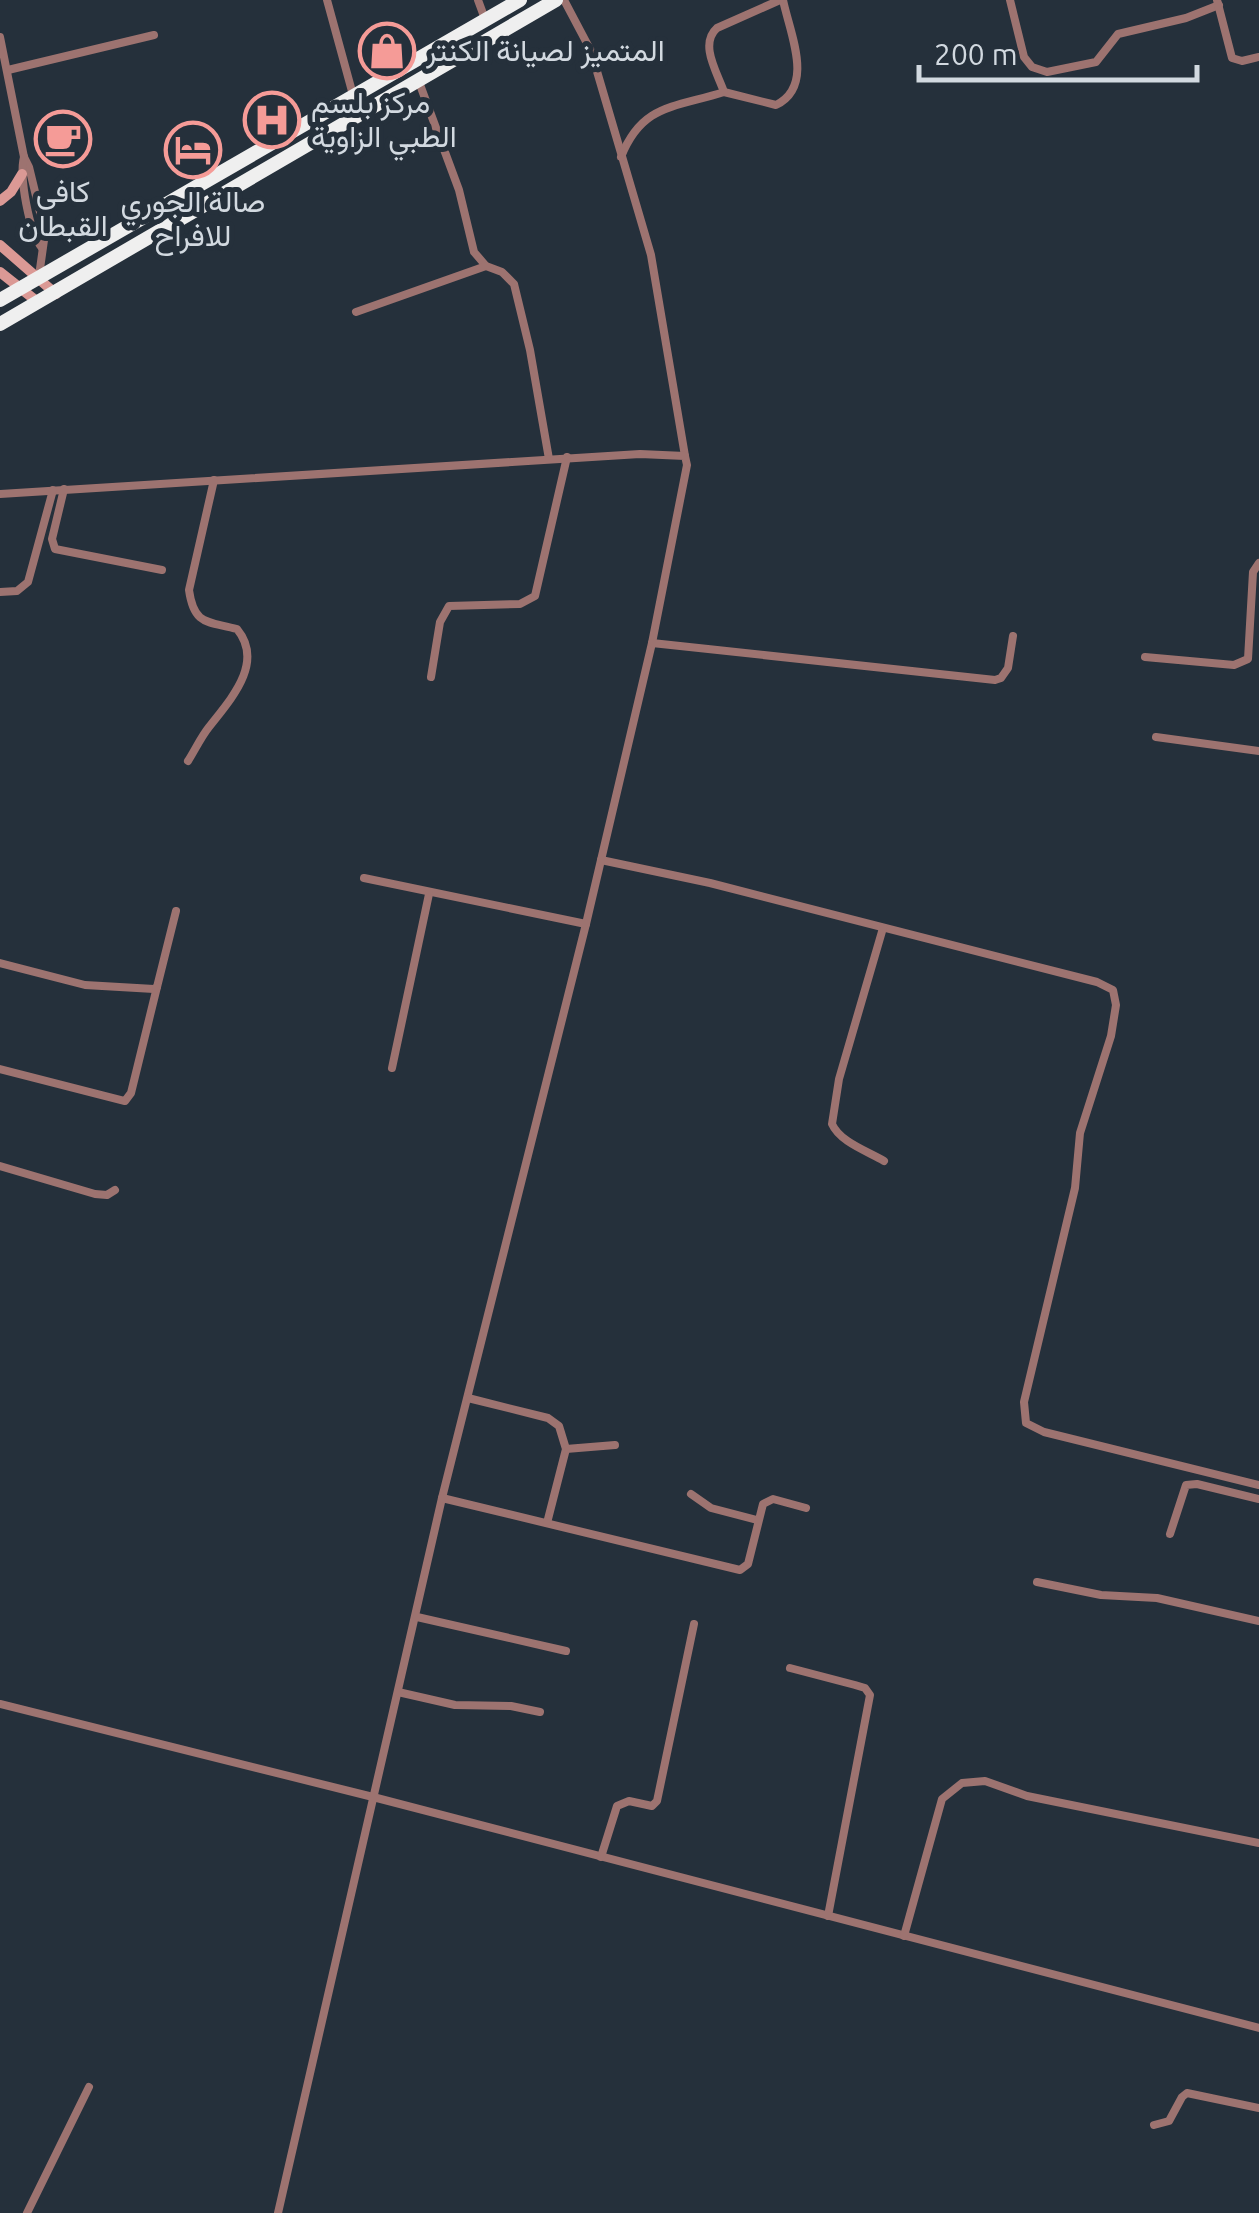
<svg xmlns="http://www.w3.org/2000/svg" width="1259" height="2213" font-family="Ubuntu,Vazirmatn,sans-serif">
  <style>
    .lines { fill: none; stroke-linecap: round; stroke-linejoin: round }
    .street { stroke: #9d7370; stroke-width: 8 }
    .secondary { stroke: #db9995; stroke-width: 10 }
    .highway { stroke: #efefef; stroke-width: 14 }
    .labels { text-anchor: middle; stroke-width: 10; stroke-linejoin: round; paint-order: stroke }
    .poi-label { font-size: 30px; fill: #d2d9e0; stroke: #25303b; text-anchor: start }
  </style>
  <rect width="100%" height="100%" fill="#25303b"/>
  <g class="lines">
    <g class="street">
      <path d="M327,0L353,95"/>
      <path d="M478,0L485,19"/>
      <path d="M564,0L591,51L651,255L685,456"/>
      <path d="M1010,0L1024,57L1032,67L1047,72L1096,62L1118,34L1186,18L1219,5"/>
      <path d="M1217,0L1232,58L1242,61L1259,57"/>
      <path d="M0,37L24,157L29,167L45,233L39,276"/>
      <path d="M8,70L154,35"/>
      <path d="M419,82L459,190L474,252L486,266L502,272L514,284L530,350L549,459"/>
      <path d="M724,92L776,105C815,86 790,34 783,0"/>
      <path d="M24,157C19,177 29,232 42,248"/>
      <path d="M621,157C642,104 674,108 724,92C717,72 699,44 717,28L780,0"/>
      <path d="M356,312L486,266"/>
      <path d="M64,489L52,539L55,549L162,570"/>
      <path d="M0,494L640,454L685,456L687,465L652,643L586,924L442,1498L278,2213"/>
      <path d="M0,592L17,591L28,582L53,490"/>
      <path d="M652,643L995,680L1001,678L1008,668L1013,636"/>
      <path d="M1145,657L1234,665L1248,659L1253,572L1259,563"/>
      <path d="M431,677L440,622L449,606L520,604L535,596L567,457"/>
      <path d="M1156,737L1259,751"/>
      <path d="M188,761C195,750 201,737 209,727C230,700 265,663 237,629C208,621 194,626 189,590L214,480"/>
      <path d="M601,860L710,883L1097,982L1113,990L1116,1005L1111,1036L1080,1133L1075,1188L1024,1402L1026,1423L1044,1432L1259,1485"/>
      <path d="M364,878L586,924"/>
      <path d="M883,928L839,1079L832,1124C840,1142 867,1151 884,1161"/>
      <path d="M0,963L85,985L154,989L157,987L176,911"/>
      <path d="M392,1068L429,894"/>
      <path d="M0,1069L125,1101L131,1093L157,987"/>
      <path d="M0,1166L95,1194L107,1195L115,1190"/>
      <path d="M468,1398L548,1418L559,1426L566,1449L547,1523"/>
      <path d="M566,1449L615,1445"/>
      <path d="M691,1494L711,1508L757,1520"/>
      <path d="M442,1498L740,1570L748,1564L763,1504L773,1499L806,1508"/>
      <path d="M1170,1534L1186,1485L1197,1484L1259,1499"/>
      <path d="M1037,1582L1101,1595L1157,1598L1259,1621"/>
      <path d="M417,1617L566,1651"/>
      <path d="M790,1668L855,1685L865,1688L870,1695L828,1916"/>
      <path d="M398,1692L455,1705L511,1706L540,1712"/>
      <path d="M0,1704L373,1797L1259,2028"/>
      <path d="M601,1857L617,1806L629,1801L652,1806L657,1801L694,1624"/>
      <path d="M904,1936L942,1799L962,1783L985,1781L1027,1796L1259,1843"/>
      <path d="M1154,2125L1169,2121L1182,2097L1187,2093L1259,2108"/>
      <path d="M27,2213L89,2087"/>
    </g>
    <g class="secondary">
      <path d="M0,201L11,192L22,174"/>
      <path d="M0,245L56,294"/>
      <path d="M0,272L39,303"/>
    </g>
    <g class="highway">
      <path d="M0,300L520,0"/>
      <path d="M0,324L556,0"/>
    </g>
  </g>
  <defs>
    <g id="shop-ring" transform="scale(2.875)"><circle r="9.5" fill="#25303b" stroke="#f59b97" stroke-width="1.5"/><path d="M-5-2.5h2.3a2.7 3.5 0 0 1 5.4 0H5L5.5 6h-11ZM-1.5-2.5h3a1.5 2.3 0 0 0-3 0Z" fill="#f59b97"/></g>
    <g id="hospital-ring" transform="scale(2.875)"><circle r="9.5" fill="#25303b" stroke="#f59b97" stroke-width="1.5"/><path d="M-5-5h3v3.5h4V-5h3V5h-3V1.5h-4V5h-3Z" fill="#f59b97"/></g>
    <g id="cafe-ring" transform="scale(2.875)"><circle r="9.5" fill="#25303b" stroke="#f59b97" stroke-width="1.5"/><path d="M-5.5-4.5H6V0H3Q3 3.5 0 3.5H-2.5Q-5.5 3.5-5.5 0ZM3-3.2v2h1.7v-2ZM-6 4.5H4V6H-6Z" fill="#f59b97"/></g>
    <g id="hotel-ring" transform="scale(2.875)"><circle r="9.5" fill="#25303b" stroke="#f59b97" stroke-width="1.5"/><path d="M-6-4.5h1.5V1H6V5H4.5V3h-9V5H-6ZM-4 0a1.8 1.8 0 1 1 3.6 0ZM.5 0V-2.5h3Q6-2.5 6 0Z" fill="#f59b97"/></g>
  </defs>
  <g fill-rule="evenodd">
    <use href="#shop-ring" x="387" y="51"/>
    <use href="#hospital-ring" x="272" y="120"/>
    <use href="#cafe-ring" x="63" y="139"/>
    <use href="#hotel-ring" x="193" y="150"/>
  </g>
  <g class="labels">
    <g class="poi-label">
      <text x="426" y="61">المتميز لصيانة الكنتر</text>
      <text x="311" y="113">مركز بلسم<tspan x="311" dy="34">الطبي الزاوية</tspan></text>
      <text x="63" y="202" text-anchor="middle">كافي<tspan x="63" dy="34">القبطان</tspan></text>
      <text x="193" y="212" text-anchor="middle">صالة الجوري<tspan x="193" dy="34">للافراح</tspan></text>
    </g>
  </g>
  <path d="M919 65v15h278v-15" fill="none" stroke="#d2d9e0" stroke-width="5"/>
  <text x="934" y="65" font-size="30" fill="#d2d9e0" stroke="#25303b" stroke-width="8" paint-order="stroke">200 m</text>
</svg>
